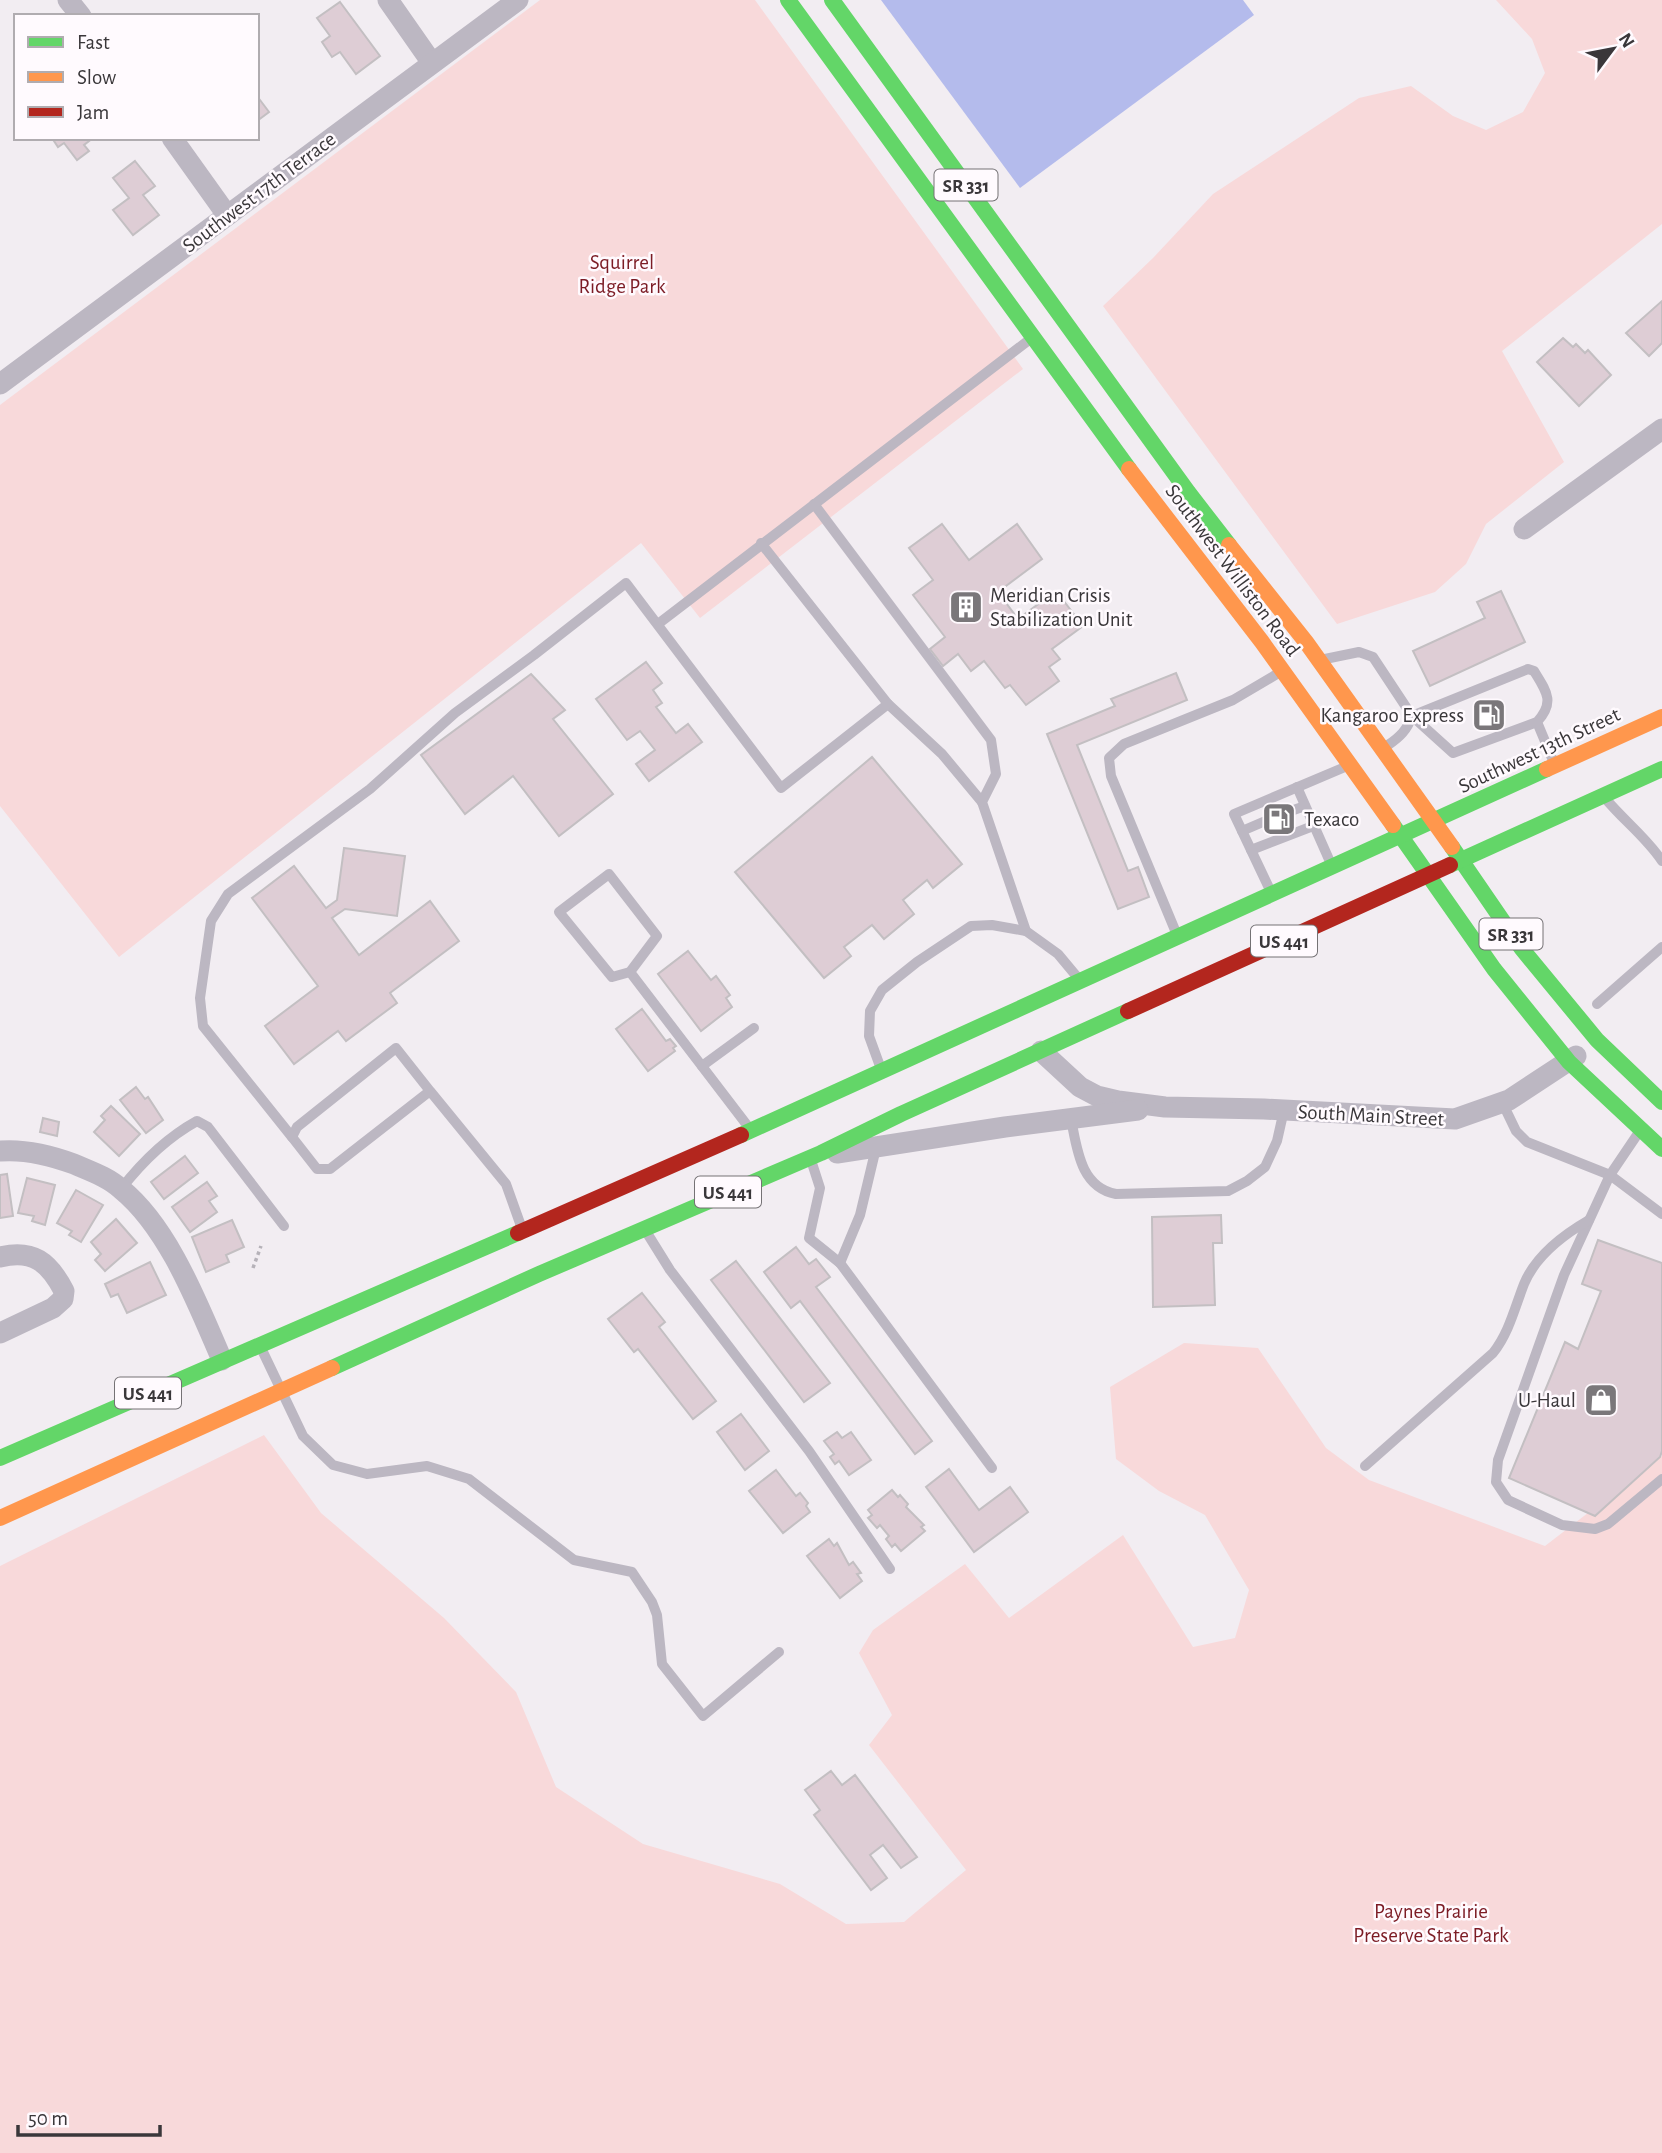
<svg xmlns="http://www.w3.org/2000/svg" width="1662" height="2153" font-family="'Alegreya Sans',sans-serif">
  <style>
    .green { fill: #f8d9da }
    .water { fill: #b4bbec }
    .building { fill: #decdd5; stroke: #c3bfc2; stroke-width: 2 }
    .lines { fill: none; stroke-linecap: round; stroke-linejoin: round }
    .path { stroke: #b6b2b9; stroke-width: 3.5; stroke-dasharray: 3.5 3.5; stroke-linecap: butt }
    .lane { stroke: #bcb7c2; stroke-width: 10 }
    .street { stroke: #bcb7c2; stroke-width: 21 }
    .fast { stroke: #63d668; stroke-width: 16 }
    .slow { stroke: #ff974d; stroke-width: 16 }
    .jam { stroke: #b3261e; stroke-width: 16 }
    .labels { text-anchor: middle; stroke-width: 5; stroke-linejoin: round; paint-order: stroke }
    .shield { fill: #fffafe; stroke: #757275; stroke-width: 2 }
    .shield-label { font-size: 19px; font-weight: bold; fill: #3a373a }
    .street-label { font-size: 21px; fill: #3a373a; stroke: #fffafe }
    .park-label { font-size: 21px; fill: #7c1c25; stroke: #fffafe }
    .poi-label { font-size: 21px; fill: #3a373a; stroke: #fffafe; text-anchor: start }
  </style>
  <rect width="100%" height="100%" fill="#f2edf2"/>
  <g class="green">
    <path d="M540,0H755L1023,369L700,618L641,543L119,957L0,806V405Z"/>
    <path d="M1496,0H1662V224L1502,351L1564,462L1486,524L1466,564L1435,592L1337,624L1103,306L1153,258L1213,194L1359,98L1411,86L1453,116L1486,130L1523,112L1545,73L1532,39Z"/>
    <path d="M1184,1343L1258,1348L1326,1448L1369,1480L1545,1546L1662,1456V2153H0V1566L264,1435L321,1513L444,1618L516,1692L556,1787L643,1844L780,1884L846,1924L904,1922L966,1870L869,1745L892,1715L859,1653L873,1630L965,1564L1009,1618L1123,1535L1193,1647L1235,1638L1249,1590L1205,1515L1159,1491L1116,1459L1110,1387Z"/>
  </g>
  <path class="water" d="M881,0H1243L1254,15L1020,188Z"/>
  <g class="building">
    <path d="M340,2L380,56L356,74L340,52L332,57L322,42L330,36L317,18Z"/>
    <path d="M257,96L269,112L257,121Z"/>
    <path d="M52,138H93L84,145L89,151L77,160L64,143L58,147Z"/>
    <path d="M135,161L155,186L143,195L159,215L133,235L113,210L129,198L113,178Z"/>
    <path d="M1662,301V343L1649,356L1626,333Z"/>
    <path d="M1563,338L1573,347L1576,344L1585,353L1588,350L1611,375L1579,406L1537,362Z"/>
    <path d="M942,524L969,560L1017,524L1042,559L998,592L1018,619L1056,591L1083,626L1052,649L1060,659L1049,667L1059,681L1026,705L1010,685L1005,688L984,661L971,671L958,654L943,666L930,649L945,637L913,595L933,580L909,548Z"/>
    <path d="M1501,591L1525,642L1430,686L1413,651L1485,618L1477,602Z"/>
    <path d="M646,662L662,683L653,690L662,703L656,707L676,733L688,724L702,742L649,781L636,764L655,750L640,731L627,740L596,699Z"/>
    <path d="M1176,673L1187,700L1077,745L1128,871L1138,867L1149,897L1118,909L1047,734L1115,706L1111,699Z"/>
    <path d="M531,674L565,710L553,719L613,794L559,836L513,776L465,814L421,755Z"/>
    <path d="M872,757L962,864L933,888L927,880L903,900L914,914L884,939L872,925L844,947L851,956L824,978L735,872Z"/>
    <path d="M344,848L405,856L397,916L345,909L332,918L359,955L430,901L459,941L390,993L397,1003L346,1041L338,1031L294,1064L265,1026L318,986L252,898L294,866L326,908L337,900Z"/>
    <path d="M688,951L711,980L716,976L730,995L726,998L732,1007L701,1031L658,974Z"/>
    <path d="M642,1009L666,1041L670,1039L676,1046L673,1048L675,1051L648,1071L616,1029Z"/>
    <path d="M136,1087L145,1099L148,1097L163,1120L146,1133L120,1100Z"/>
    <path d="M111,1106L140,1134L119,1156L94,1132L105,1120L101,1116Z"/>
    <path d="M43,1118L59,1122L57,1136L40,1132Z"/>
    <path d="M185,1156L198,1173L164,1199L151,1182Z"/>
    <path d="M7,1174L13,1216L0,1218V1175Z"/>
    <path d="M27,1178L55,1185L45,1225L32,1221L34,1216L18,1213Z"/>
    <path d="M207,1182L217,1196L209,1201L217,1212L190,1232L172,1207Z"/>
    <path d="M76,1190L103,1205L81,1242L69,1235L72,1231L57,1223Z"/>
    <path d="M1221,1215L1222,1243H1213L1215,1305L1153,1307L1152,1217Z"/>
    <path d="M116,1219L137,1243L105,1271L95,1260L101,1254L91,1242Z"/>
    <path d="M232,1220L244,1247L226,1255L229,1262L206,1272L192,1237Z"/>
    <path d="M1598,1240L1662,1263V1451L1660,1457L1595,1516L1509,1478L1565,1342L1578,1349L1601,1291L1582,1284Z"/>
    <path d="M796,1247L809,1264L816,1259L830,1277L816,1287L932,1441L915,1454L800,1301L791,1308L764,1272Z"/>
    <path d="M736,1261L830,1383L804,1402L711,1280Z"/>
    <path d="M150,1262L166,1295L127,1313L118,1294L111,1297L105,1284Z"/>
    <path d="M642,1293L665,1322L659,1327L716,1401L693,1419L638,1349L634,1352L608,1319Z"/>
    <path d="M741,1414L769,1451L745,1470L717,1432Z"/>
    <path d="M837,1432L842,1438L851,1432L871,1460L849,1475L839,1461L835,1464L830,1457L834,1454L824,1441Z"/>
    <path d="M949,1469L979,1510L1010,1487L1028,1512L974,1552L926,1487Z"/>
    <path d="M776,1470L796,1496L800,1493L808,1503L806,1506L810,1512L783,1533L749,1491Z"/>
    <path d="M892,1490L898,1497L900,1495L908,1504L906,1507L924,1525L921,1527L925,1531L901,1551L895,1544L892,1547L886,1539L889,1536L880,1525L877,1528L868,1518L872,1515L868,1510Z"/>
    <path d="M829,1539L834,1546L837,1543L849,1565L853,1562L861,1573L857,1574L862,1581L840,1598L807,1556Z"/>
    <path d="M831,1771L842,1785L855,1775L917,1857L901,1868L883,1845L870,1855L887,1878L871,1890L814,1815L820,1810L805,1790Z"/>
  </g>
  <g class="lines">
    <path class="path" d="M253,1268L261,1246"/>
    <g class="lane">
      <path d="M814,504L991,740L996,774L982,802L1026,931L1058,954L1078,978"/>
      <path d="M658,624L1029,340"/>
      <path d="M1325,659L1359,652L1373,657L1412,716C1407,730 1400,737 1388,745"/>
      <path d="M888,704L942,754L982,802"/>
      <path d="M1537,722L1453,753L1412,716L1528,669L1534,671C1547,692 1555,702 1537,722L1554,763"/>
      <path d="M1297,787L1331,864"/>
      <path d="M1605,798C1623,820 1646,837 1662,861"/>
      <path d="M1285,813L1305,806"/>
      <path d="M1242,831L1270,819"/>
      <path d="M1251,850L1313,826"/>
      <path d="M1270,890L1234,814L1345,767"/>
      <path d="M1177,935L1111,776L1109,758L1124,744L1233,700L1277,674"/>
      <path d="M630,972L657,936L609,874L559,912L612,977L630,972L750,1129"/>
      <path d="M1597,1004L1662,947"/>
      <path d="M702,1066L754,1028"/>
      <path d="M881,1069L869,1036L870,1011L882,990L917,962L971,926L992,925L1026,931"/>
      <path d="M430,1091L396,1048L297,1127L292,1137L317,1169H330L430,1091L506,1184L521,1226"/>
      <path d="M1502,1102L1516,1131L1527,1142L1610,1175L1662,1214"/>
      <path d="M1071,1119C1077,1148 1080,1187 1116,1194L1228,1191L1247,1181L1265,1167L1277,1141L1284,1110"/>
      <path d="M1637,1135L1610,1175L1564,1275L1498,1460L1496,1482L1508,1500L1562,1525L1595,1529L1608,1524L1662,1479"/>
      <path d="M292,1137L203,1026L200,998L211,921L228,894L370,789L455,713L534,655L626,583L781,788L888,704L761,543"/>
      <path d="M811,1160L820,1188L809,1238L840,1263L992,1468"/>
      <path d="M121,1189C142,1162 168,1137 197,1121L208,1127L284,1226"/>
      <path d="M647,1233L670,1270L809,1451L890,1569"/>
      <path d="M840,1263L860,1215L876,1148"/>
      <path d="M262,1350L303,1436L333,1465L367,1474L427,1466L469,1479L574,1560L632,1572L652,1602L657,1615L662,1664L703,1716L779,1652"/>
      <path d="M1365,1466L1493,1353C1509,1333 1515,1307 1524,1284C1536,1255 1563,1235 1589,1220"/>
    </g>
    <g class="street">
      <path d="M68,0L81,16"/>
      <path d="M388,0L432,63"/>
      <path d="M172,138L227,215"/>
      <path d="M0,384L518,0"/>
      <path d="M1524,529L1662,429"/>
      <path d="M1041,1051L1080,1087L1097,1096L1118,1101L1165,1107L1264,1109L1455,1119L1509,1100L1576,1056"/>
      <path d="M0,1151C25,1149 50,1155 74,1164C90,1171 108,1177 121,1189C169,1228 198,1305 222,1360"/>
      <path d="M837,1153L1005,1127L1138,1110"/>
      <path d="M0,1257C33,1249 49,1262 64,1291L63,1299L53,1308L0,1333"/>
    </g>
    <g class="fast">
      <path d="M788,0L1129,469"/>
      <path d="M832,0L1188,492L1229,545"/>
      <path d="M1393,825L1494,969L1569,1062L1662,1149"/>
      <path d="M1452,847L1522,949L1597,1040L1662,1102"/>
      <path d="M1450,865L1662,769"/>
      <path d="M741,1135L1547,769"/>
      <path d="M332,1368L539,1274L821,1153L901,1114L1128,1011"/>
      <path d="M0,1458L518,1233"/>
    </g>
    <g class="slow">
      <path d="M1129,469L1262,642L1393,825"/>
      <path d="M1229,545L1306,642L1452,847"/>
      <path d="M1547,769L1662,717"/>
      <path d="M0,1518L332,1368"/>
    </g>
    <g class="jam">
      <path d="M1128,1011L1450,865"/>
      <path d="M518,1233L741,1135"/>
    </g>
  </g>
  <defs>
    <g id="building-square" transform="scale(1.75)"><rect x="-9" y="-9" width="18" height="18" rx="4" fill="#7a777a" stroke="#fffafe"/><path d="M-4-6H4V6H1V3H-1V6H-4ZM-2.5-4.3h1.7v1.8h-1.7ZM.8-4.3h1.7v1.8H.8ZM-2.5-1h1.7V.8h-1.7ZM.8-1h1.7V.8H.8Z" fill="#fff"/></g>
    <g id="fuel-square" transform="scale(1.75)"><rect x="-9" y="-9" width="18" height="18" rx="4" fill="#7a777a" stroke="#fffafe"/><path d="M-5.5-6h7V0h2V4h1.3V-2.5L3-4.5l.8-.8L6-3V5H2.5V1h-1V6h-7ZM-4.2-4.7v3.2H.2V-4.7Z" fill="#fff"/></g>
    <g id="shop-square" transform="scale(1.75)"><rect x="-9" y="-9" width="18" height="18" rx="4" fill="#7a777a" stroke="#fffafe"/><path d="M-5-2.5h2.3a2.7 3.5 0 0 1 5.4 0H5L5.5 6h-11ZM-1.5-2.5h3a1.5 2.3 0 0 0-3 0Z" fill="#fff"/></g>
  </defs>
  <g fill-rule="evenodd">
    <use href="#building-square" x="966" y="607"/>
    <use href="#fuel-square" x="1489" y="715"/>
    <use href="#fuel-square" x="1279" y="819"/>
    <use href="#shop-square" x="1601" y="1400"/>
  </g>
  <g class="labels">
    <g class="shield">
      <rect x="934.5" y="169.5" width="63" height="31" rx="5"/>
      <rect x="1479.5" y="918.5" width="63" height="31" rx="5"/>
      <rect x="1251" y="925.5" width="66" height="31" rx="5"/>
      <rect x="695" y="1176.5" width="66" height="31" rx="5"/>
      <rect x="115" y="1377.5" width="66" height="31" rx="5"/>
    </g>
    <g class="shield-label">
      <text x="966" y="192">SR 331</text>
      <text x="1511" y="941">SR 331</text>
      <text x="1284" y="948">US 441</text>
      <text x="728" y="1199">US 441</text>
      <text x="148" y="1400">US 441</text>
    </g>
    <g class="street-label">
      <text transform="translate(259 192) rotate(-37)" y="7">Southwest 17th Terrace</text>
      <text transform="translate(1233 570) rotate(53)" y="7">Southwest Williston Road</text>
      <text transform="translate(1539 750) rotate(-25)" y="7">Southwest 13th Street</text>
      <text transform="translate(1371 1115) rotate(3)" y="7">South Main Street</text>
    </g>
    <g class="park-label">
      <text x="622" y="269">Squirrel<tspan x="622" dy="24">Ridge Park</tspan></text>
      <text x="1431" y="1918">Paynes Prairie<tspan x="1431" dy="24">Preserve State Park</tspan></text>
    </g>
    <g class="poi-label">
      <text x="990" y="602">Meridian Crisis<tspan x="990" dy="24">Stabilization Unit</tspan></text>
      <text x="1464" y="722" text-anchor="end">Kangaroo Express</text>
      <text x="1304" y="826">Texaco</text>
      <text x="1576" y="1407" text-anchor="end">U-Haul</text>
    </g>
  </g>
  <rect x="14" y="14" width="245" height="126" fill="#fffafe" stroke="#b0acb0" stroke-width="2"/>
  <rect x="28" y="37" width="35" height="10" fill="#63d668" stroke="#b0acb0" stroke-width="2"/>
  <text x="77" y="49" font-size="21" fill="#3a373a">Fast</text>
  <rect x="28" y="72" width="35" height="10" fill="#ff974d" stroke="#b0acb0" stroke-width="2"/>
  <text x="77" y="84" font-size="21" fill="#3a373a">Slow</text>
  <rect x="28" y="107" width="35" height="10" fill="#b3261e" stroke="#b0acb0" stroke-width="2"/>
  <text x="77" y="119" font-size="21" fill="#3a373a">Jam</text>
  <g transform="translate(1613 49) rotate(58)" stroke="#fffafe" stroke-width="5" paint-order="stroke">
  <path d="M0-5L12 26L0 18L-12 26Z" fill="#3a373a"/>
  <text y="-10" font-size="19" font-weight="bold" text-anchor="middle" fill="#3a373a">N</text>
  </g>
  <path d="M18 2125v10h142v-10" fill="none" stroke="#3a373a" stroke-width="3.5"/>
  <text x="28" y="2125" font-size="21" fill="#3a373a" stroke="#fffafe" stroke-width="5" paint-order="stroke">50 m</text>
</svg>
